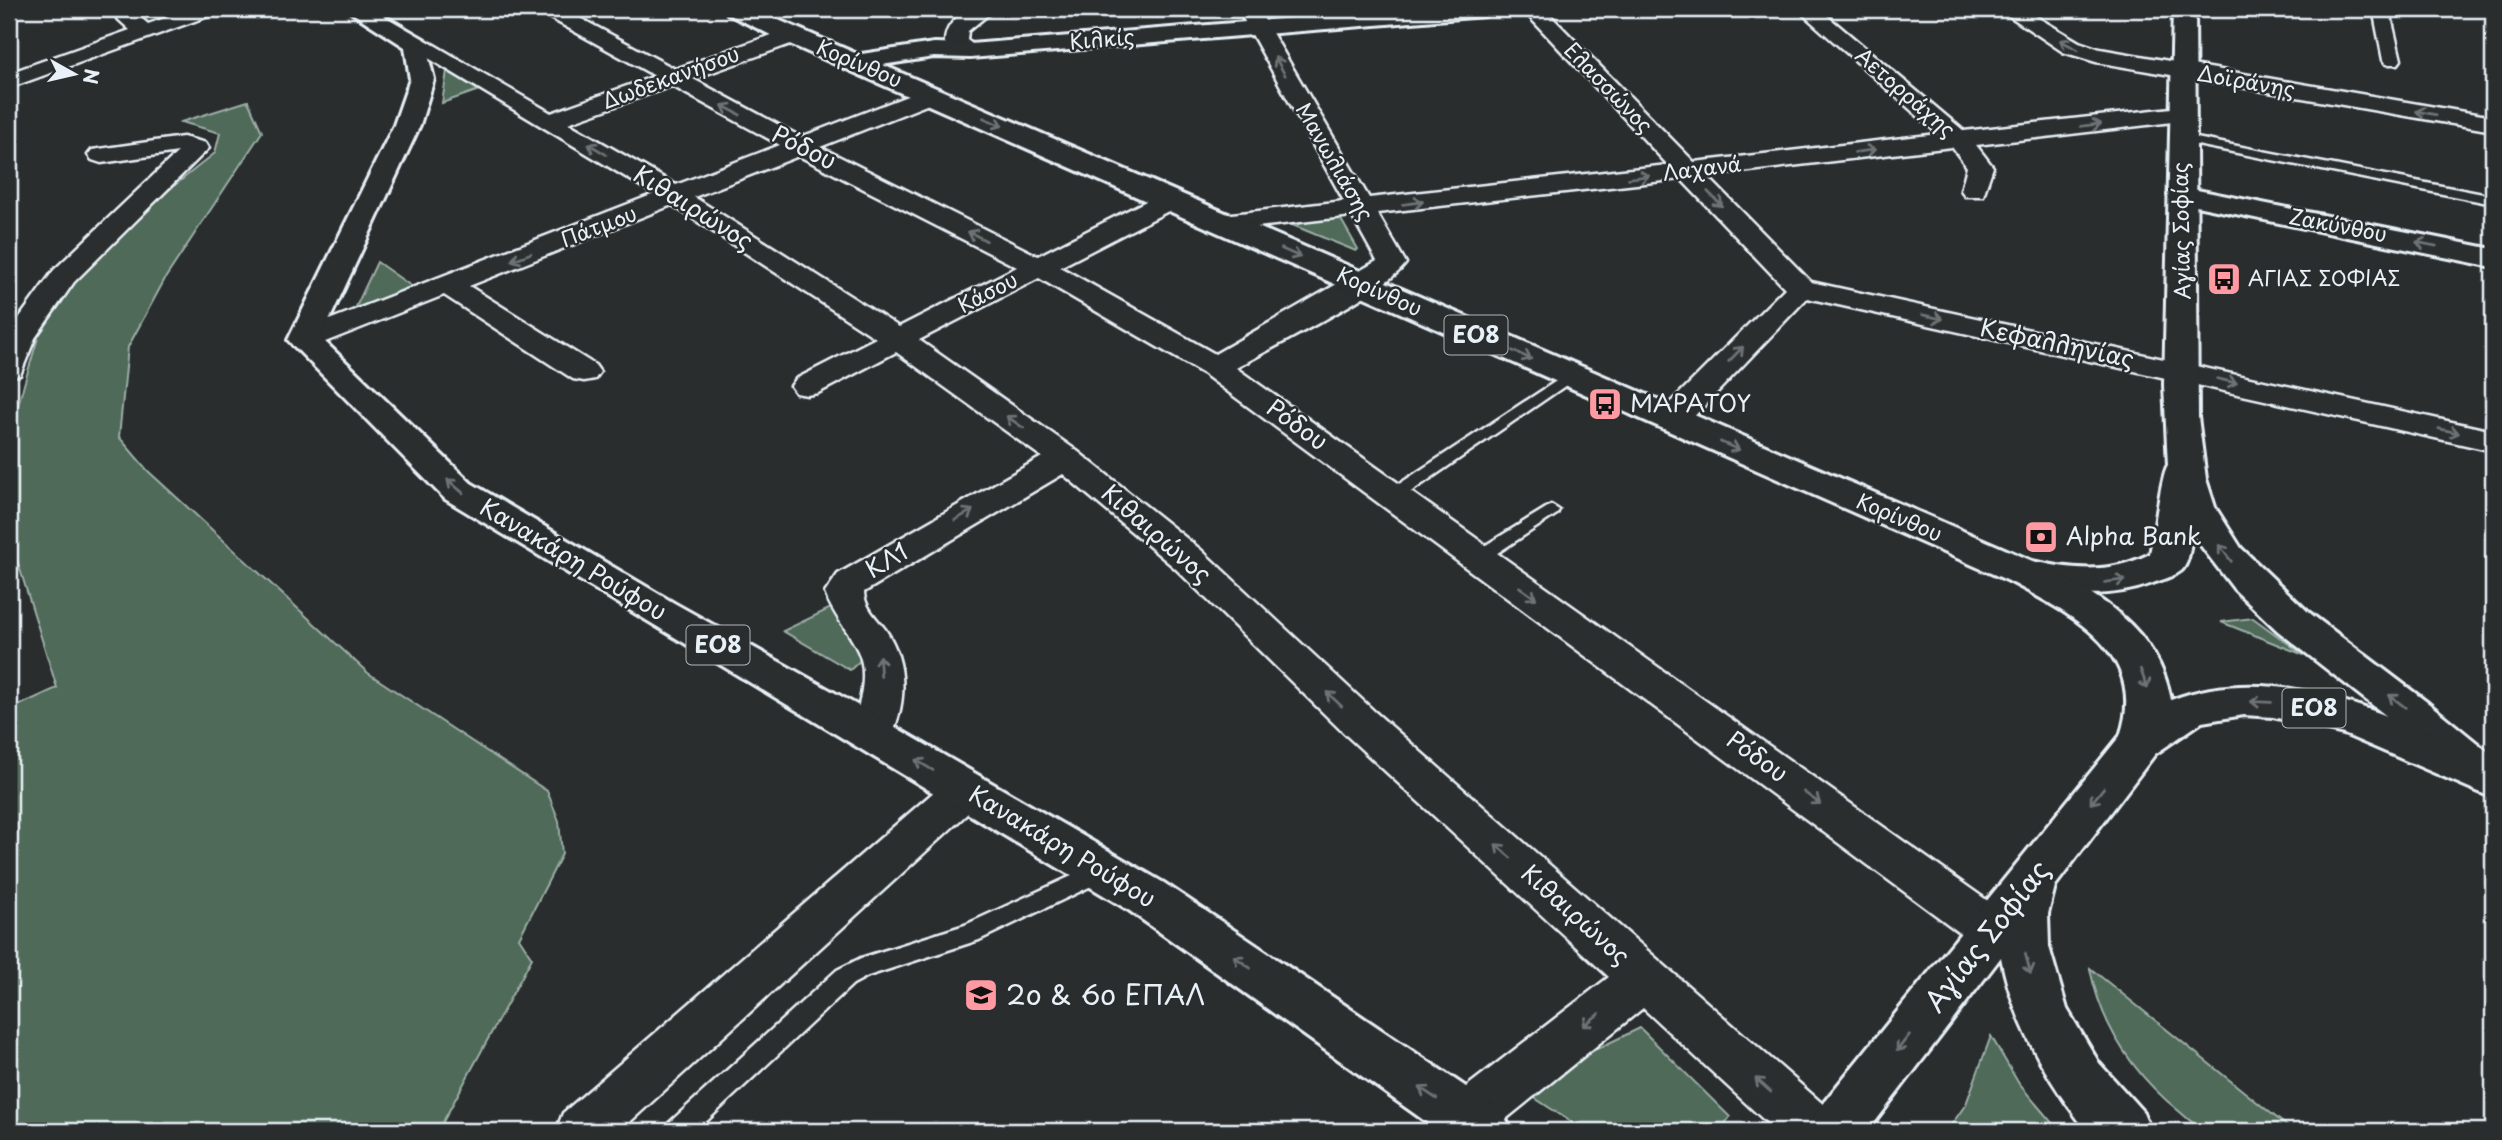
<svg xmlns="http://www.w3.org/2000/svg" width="2502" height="1140" font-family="'Playpen Sans',sans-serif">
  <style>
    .green { fill: #4f6a59; stroke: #9caea8; stroke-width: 2 }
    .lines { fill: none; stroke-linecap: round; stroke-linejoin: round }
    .service-casing { stroke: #e8f1f8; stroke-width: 5 }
    .pedestrian-casing { stroke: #e8f1f8; stroke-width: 5 }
    .minor-casing { stroke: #e8f1f8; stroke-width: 5 }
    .tertiary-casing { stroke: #e8f1f8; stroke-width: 6 }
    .secondary-casing { stroke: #e8f1f8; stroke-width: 6 }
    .primary-casing { stroke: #e8f1f8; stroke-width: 6 }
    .service { fill: #2a2d2e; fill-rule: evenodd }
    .pedestrian { fill: #2a2d2e; fill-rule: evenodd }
    .minor { fill: #2a2d2e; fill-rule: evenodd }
    .tertiary { fill: #2a2d2e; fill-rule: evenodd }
    .secondary { fill: #2a2d2e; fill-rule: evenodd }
    .primary { fill: #2a2d2e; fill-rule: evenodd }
    .oneway { stroke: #6c7275 }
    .labels { text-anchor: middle; stroke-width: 5; stroke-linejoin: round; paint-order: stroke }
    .far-street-label { font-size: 21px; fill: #e8f1f8; stroke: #2a2d2e }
    .far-poi-label { font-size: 21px; fill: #e8f1f8; stroke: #2a2d2e; text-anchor: start }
    .shield { fill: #2a2d2e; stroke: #afb6bb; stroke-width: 2 }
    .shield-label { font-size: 23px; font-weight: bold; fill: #e8f1f8 }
    .street-label { font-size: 24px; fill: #e8f1f8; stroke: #2a2d2e }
    .poi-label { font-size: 24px; fill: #e8f1f8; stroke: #2a2d2e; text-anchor: start }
    .near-street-label { font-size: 28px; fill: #e8f1f8; stroke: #2a2d2e }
    .near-poi-label { font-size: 28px; fill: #e8f1f8; stroke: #2a2d2e; text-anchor: start }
  </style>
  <rect width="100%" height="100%" fill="#2a2d2e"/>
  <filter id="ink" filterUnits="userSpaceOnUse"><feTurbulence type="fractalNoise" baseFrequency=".0143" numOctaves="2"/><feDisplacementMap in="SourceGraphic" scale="14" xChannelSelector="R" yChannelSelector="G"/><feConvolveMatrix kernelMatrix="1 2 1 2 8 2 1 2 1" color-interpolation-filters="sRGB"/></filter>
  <g filter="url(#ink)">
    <g class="green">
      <path d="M447,71L482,89L442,103Z"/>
      <path d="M248,101L262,132L166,277L128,347L119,437L148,471L368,673L547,791L559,821L562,854L519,938L532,958L438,1131H9V710L57,688L14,550H9V435L40,331L77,275L129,222L215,153L220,133L181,122Z"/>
      <path d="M1339,216L1358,249L1356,251L1285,222Z"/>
      <path d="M377,262L414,288L353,313Z"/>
      <path d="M835,606L864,657L850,670L783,631Z"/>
      <path d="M2253,618L2304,655L2221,622Z"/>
      <path d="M2090,969V968L2293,1131C2273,1131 2225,1136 2207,1131C2198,1129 2187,1118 2180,1112C2134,1075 2102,1027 2090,969Z"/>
      <path d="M1640,1028L1730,1117L1719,1131H1585L1518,1087Z"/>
      <path d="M1991,1036L2019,1084L2059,1131H1947L1966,1104Z"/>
    </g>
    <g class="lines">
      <g class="service-casing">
        <g id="service">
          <path d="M2181,135L2493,196V204L2177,141L2175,139Z"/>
          <path d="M1570,372L1577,376L1575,379L1399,500H1387L1385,496L1387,492Z"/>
          <path d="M1551,505L1559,510L1557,514L1485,561H1473L1470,557L1473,553Z"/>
          <path d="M1100,863L1108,866L1111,872L1108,878L979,940L868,976L853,984L696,1131H666L669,1123L837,970L861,958L965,925Z"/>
        </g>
      </g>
      <g class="pedestrian-casing">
        <path id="pedestrian" d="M2373,9H2389L2401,60L2398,64H2386L2383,60Z"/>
      </g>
      <g class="minor-casing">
        <g id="minor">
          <path d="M107,9H130L148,24L191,9H220L217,13L9,88V73L130,30Z"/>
          <path d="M538,9H563L675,69L783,31H799L802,36L799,41L693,79L801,137L923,90H939L943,95L939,100L820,147L1038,256L1160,194H1178L1182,200L1178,206L1060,267L1215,354L1377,261L1352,216L1223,231L1213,229L1210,223L1213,217L1223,215L1344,201L1238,9H1258L1369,198L1668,165L1522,9H1544L1694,162L1938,134L1797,9H1819L1964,131L2181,107L2189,109L2193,114L2189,119L2181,121L1976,145L1993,167L1983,196H1965L1961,190L1967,167L1952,147L1707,176L1811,282L2493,431V451L1807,298L1684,427L1672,430L1660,427L1656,420L1660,413L1785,288L1681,179L1377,213L1406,263C1387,291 1272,347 1236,368L2009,916L2015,930L2009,944L1992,950L1975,944L1204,374L1039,278L919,340L1077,451L1201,550L1375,712L1833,1113L1840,1131H1776L1643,1008L1491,1131H1445L1440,1119L1448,1101L1609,977L1345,734L1175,568L1063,474L864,592C864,606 876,618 885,629C909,664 907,708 887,744L872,749L857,744L851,733C858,708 870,676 858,651C849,631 833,615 825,593L838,574L1042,457L896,352L818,393L807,395L796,393L791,386L796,379L876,338L672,205L469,286L595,365L600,372L595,379L584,381L573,379L444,295L315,346L304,349L293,346L289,340L293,334L654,194L405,44L408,39H424L551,113L655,76L541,13ZM672,86L780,145L676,185L568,123ZM799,156L1017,267L899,327L694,197Z"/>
          <path d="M970,9H995L968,31L967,40L981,51L970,58L945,43C945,26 956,17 970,9Z"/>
          <path d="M1999,9H2023L2079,42L2100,49L2493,117V131L2096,62L2063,52Z"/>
          <path d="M183,137L206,143L209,148L74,282L35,338L20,375L9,377V332L54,270L178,152L101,163L92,160L88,155L92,150Z"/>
          <path d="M965,773L980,778L986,790L980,802L620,1131H556L563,1113L950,778Z"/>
        </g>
      </g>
      <g class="tertiary-casing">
        <g id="tertiary">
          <path d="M1407,9H1496L1485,16L970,58L934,57L855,69L847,67L843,62L847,57L855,55L934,43L970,44Z"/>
          <path d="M2182,187L2493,249V267L2172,201L2168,195L2172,189Z"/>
        </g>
      </g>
      <g class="secondary-casing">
        <path id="secondary" d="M2173,9H2195L2198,417L2206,479L2215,507L2241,548L2307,611L2428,703L2493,756V787L2483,790L2467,785L2398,725L2278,631L2234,589L2192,534C2190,545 2190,561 2182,570C2175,576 2161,580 2153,583C2105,601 2057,594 2009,581L2004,572L2009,563C2027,558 2041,563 2058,566C2092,571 2120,569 2150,554C2154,537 2161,474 2168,465L2164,385Z"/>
      </g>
      <g class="primary-casing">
        <g id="primary">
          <path d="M346,9H372L424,39L434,79L420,125L321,338L471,483L674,603L864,709L1164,883L1503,1112L1511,1131H1439L1130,911L445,499L288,340L394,125L410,79L405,47Z"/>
          <path d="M725,9H753L2037,563C2097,594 2158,628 2171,700C2257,667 2343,697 2424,731C2447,741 2471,748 2493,760V798L2344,734L2273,717L2244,715L2202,722L2155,754L2055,886L2048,914L2049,947L2067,1009L2099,1063L2143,1112L2151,1131H2087L2083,1126C2044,1075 2013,1020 2001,957L1868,1131H1808L1816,1112L2120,736C2149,652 2071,614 2009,581L783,41L728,14Z"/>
        </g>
      </g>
      <use href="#service" class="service"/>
      <use href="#pedestrian" class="pedestrian"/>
      <use href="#minor" class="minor"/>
      <use href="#tertiary" class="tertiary"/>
      <use href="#secondary" class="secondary"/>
      <use href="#primary" class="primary"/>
    </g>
    <defs><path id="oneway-shaft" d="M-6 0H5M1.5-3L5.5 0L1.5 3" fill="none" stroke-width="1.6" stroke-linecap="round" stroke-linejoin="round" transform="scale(1.75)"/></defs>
    <g class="oneway">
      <use href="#oneway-shaft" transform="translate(2069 45) rotate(-152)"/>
      <use href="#oneway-shaft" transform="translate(1280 66) rotate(-119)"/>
      <use href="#oneway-shaft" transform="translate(731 110) rotate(-152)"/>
      <use href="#oneway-shaft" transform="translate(2426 113) rotate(-170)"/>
      <use href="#oneway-shaft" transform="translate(993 122) rotate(24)"/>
      <use href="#oneway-shaft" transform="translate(2091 125) rotate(-7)"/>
      <use href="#oneway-shaft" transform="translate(597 149) rotate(-149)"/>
      <use href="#oneway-shaft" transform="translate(1865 151) rotate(-7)"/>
      <use href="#oneway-shaft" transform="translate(1639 177) rotate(-7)"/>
      <use href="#oneway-shaft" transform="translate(1715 199) rotate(46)"/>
      <use href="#oneway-shaft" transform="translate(1413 203) rotate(-7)"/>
      <use href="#oneway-shaft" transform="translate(977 236) rotate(-153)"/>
      <use href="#oneway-shaft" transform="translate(2426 244) rotate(-169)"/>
      <use href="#oneway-shaft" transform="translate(1291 253) rotate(24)"/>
      <use href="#oneway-shaft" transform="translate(521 257) rotate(159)"/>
      <use href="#oneway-shaft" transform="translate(1933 317) rotate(12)"/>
      <use href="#oneway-shaft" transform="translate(1736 354) rotate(-46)"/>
      <use href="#oneway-shaft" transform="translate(1522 355) rotate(24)"/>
      <use href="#oneway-shaft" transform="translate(2227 381) rotate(13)"/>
      <use href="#oneway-shaft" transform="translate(1015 422) rotate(-145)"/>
      <use href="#oneway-shaft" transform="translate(2449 431) rotate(13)"/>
      <use href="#oneway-shaft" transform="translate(1730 446) rotate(23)"/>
      <use href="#oneway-shaft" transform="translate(455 486) rotate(-139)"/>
      <use href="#oneway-shaft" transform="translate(964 515) rotate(-30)"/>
      <use href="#oneway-shaft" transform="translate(2225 553) rotate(-127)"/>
      <use href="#oneway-shaft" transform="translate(2115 581) rotate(-8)"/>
      <use href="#oneway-shaft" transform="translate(1528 593) rotate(36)"/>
      <use href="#oneway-shaft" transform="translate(880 666) rotate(-94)"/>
      <use href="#oneway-shaft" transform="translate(2144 679) rotate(70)"/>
      <use href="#oneway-shaft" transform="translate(1334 699) rotate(-137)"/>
      <use href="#oneway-shaft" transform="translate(2397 701) rotate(-142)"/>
      <use href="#oneway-shaft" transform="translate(2261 702) rotate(-178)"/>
      <use href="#oneway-shaft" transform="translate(924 765) rotate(-149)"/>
      <use href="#oneway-shaft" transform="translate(2097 796) rotate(129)"/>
      <use href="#oneway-shaft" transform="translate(1812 798) rotate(36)"/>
      <use href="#oneway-shaft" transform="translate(1503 851) rotate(-138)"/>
      <use href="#oneway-shaft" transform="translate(1242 962) rotate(-144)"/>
      <use href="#oneway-shaft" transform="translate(2028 964) rotate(75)"/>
      <use href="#oneway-shaft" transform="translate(1591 1020) rotate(142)"/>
      <use href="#oneway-shaft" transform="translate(1903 1043) rotate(128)"/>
      <use href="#oneway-shaft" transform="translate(1763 1085) rotate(-138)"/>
      <use href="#oneway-shaft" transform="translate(1428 1093) rotate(-146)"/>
    </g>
  </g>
  <defs>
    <g id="bus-square" transform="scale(1.75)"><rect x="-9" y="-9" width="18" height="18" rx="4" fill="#ff9aa2" stroke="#2a2d2e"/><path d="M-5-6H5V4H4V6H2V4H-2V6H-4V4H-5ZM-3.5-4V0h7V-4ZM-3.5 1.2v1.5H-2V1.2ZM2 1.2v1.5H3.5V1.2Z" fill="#111"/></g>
    <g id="bank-square" transform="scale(1.75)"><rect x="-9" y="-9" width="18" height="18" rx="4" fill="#ff9aa2" stroke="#2a2d2e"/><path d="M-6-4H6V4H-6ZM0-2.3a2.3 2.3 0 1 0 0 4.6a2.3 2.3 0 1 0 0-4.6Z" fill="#111"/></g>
    <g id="school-square" transform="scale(1.75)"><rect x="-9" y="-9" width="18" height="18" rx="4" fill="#ff9aa2" stroke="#2a2d2e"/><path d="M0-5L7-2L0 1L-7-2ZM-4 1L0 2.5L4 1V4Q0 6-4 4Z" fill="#111"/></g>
  </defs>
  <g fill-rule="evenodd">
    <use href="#bus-square" x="2224" y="279"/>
    <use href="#bus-square" x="1605" y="404"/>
    <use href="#bank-square" x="2041" y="537"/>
    <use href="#school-square" x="981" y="995"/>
  </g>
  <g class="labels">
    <g class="far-street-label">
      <text transform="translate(1102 40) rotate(-5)" y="7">Κιλκίς</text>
      <text transform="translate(859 64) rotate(23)" y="7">Κορίνθου</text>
      <text transform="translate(671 78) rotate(-20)" y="7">Δωδεκανήσου</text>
      <text transform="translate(2246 82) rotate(10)" y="7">Δοϊράνης</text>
      <text transform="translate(1608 88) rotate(46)" y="7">Ελασσώνος</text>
      <text transform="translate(1905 93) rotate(41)" y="7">Αετορράχης</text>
      <text transform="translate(1334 162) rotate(60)" y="7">Μανωλιάσης</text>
      <text transform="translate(1702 169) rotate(-7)" y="7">Λαχανά</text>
      <text transform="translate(2338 226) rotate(11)" y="7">Ζακύνθου</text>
      <text transform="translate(599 227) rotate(-21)" y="7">Πάτμου</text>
      <text transform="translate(2182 231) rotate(-91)" y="7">Αγίας Σοφίας</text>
      <text transform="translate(1379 292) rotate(24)" y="7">Κορίνθου</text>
      <text transform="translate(988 293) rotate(-27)" y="7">Κάσου</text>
      <text transform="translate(1899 518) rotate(23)" y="7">Κορίνθου</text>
    </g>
    <g class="far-poi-label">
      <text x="2248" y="286">ΑΓΙΑΣ ΣΟΦΙΑΣ</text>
    </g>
    <g class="shield">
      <rect x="1444.5" y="315.5" width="63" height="39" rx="5"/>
      <rect x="686.5" y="625.5" width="63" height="39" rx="5"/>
      <rect x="2282.5" y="688.5" width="63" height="39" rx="5"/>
    </g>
    <g class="shield-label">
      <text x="1476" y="343">ΕΟ8</text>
      <text x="718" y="653">ΕΟ8</text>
      <text x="2314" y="716">ΕΟ8</text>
    </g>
    <g class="street-label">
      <text transform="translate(804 148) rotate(27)" y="8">Ρόδου</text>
      <text transform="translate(693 208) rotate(32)" y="8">Κιθαιρώνος</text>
      <text transform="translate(2057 344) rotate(12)" y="8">Κεφαλληνίας</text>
      <text transform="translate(1297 425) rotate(36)" y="8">Ρόδου</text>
      <text transform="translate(1156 534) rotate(41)" y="8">Κιθαιρώνος</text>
      <text transform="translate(573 560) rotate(31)" y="8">Κανακάρη Ρούφου</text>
      <text transform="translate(887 561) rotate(-31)" y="8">ΚΛ1</text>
      <text transform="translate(1757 757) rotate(36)" y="8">Ρόδου</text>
      <text transform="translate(1062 847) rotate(31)" y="8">Κανακάρη Ρούφου</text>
      <text transform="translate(1575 915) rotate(42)" y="8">Κιθαιρώνος</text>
    </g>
    <g class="poi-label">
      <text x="1630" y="412">ΜΑΡΑΤΟΥ</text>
      <text x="2066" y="545">Alpha Bank</text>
    </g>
    <g class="near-street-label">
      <text transform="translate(1987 936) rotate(-52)" y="10">Αγίας Σοφίας</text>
    </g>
    <g class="near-poi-label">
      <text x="1006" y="1005">2ο &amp; 6ο ΕΠΑΛ</text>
    </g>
  </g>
  <rect width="2502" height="1140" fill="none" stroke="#2a2d2e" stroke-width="35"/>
  <rect x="18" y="18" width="2467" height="1105" fill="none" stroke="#e8f1f8" stroke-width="2.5" filter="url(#ink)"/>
  <g transform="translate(74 74) rotate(98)" stroke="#2a2d2e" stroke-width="5" paint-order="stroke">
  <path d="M0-5L12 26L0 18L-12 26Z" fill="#e8f1f8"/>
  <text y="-10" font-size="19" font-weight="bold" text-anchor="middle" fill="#e8f1f8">N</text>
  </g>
</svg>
